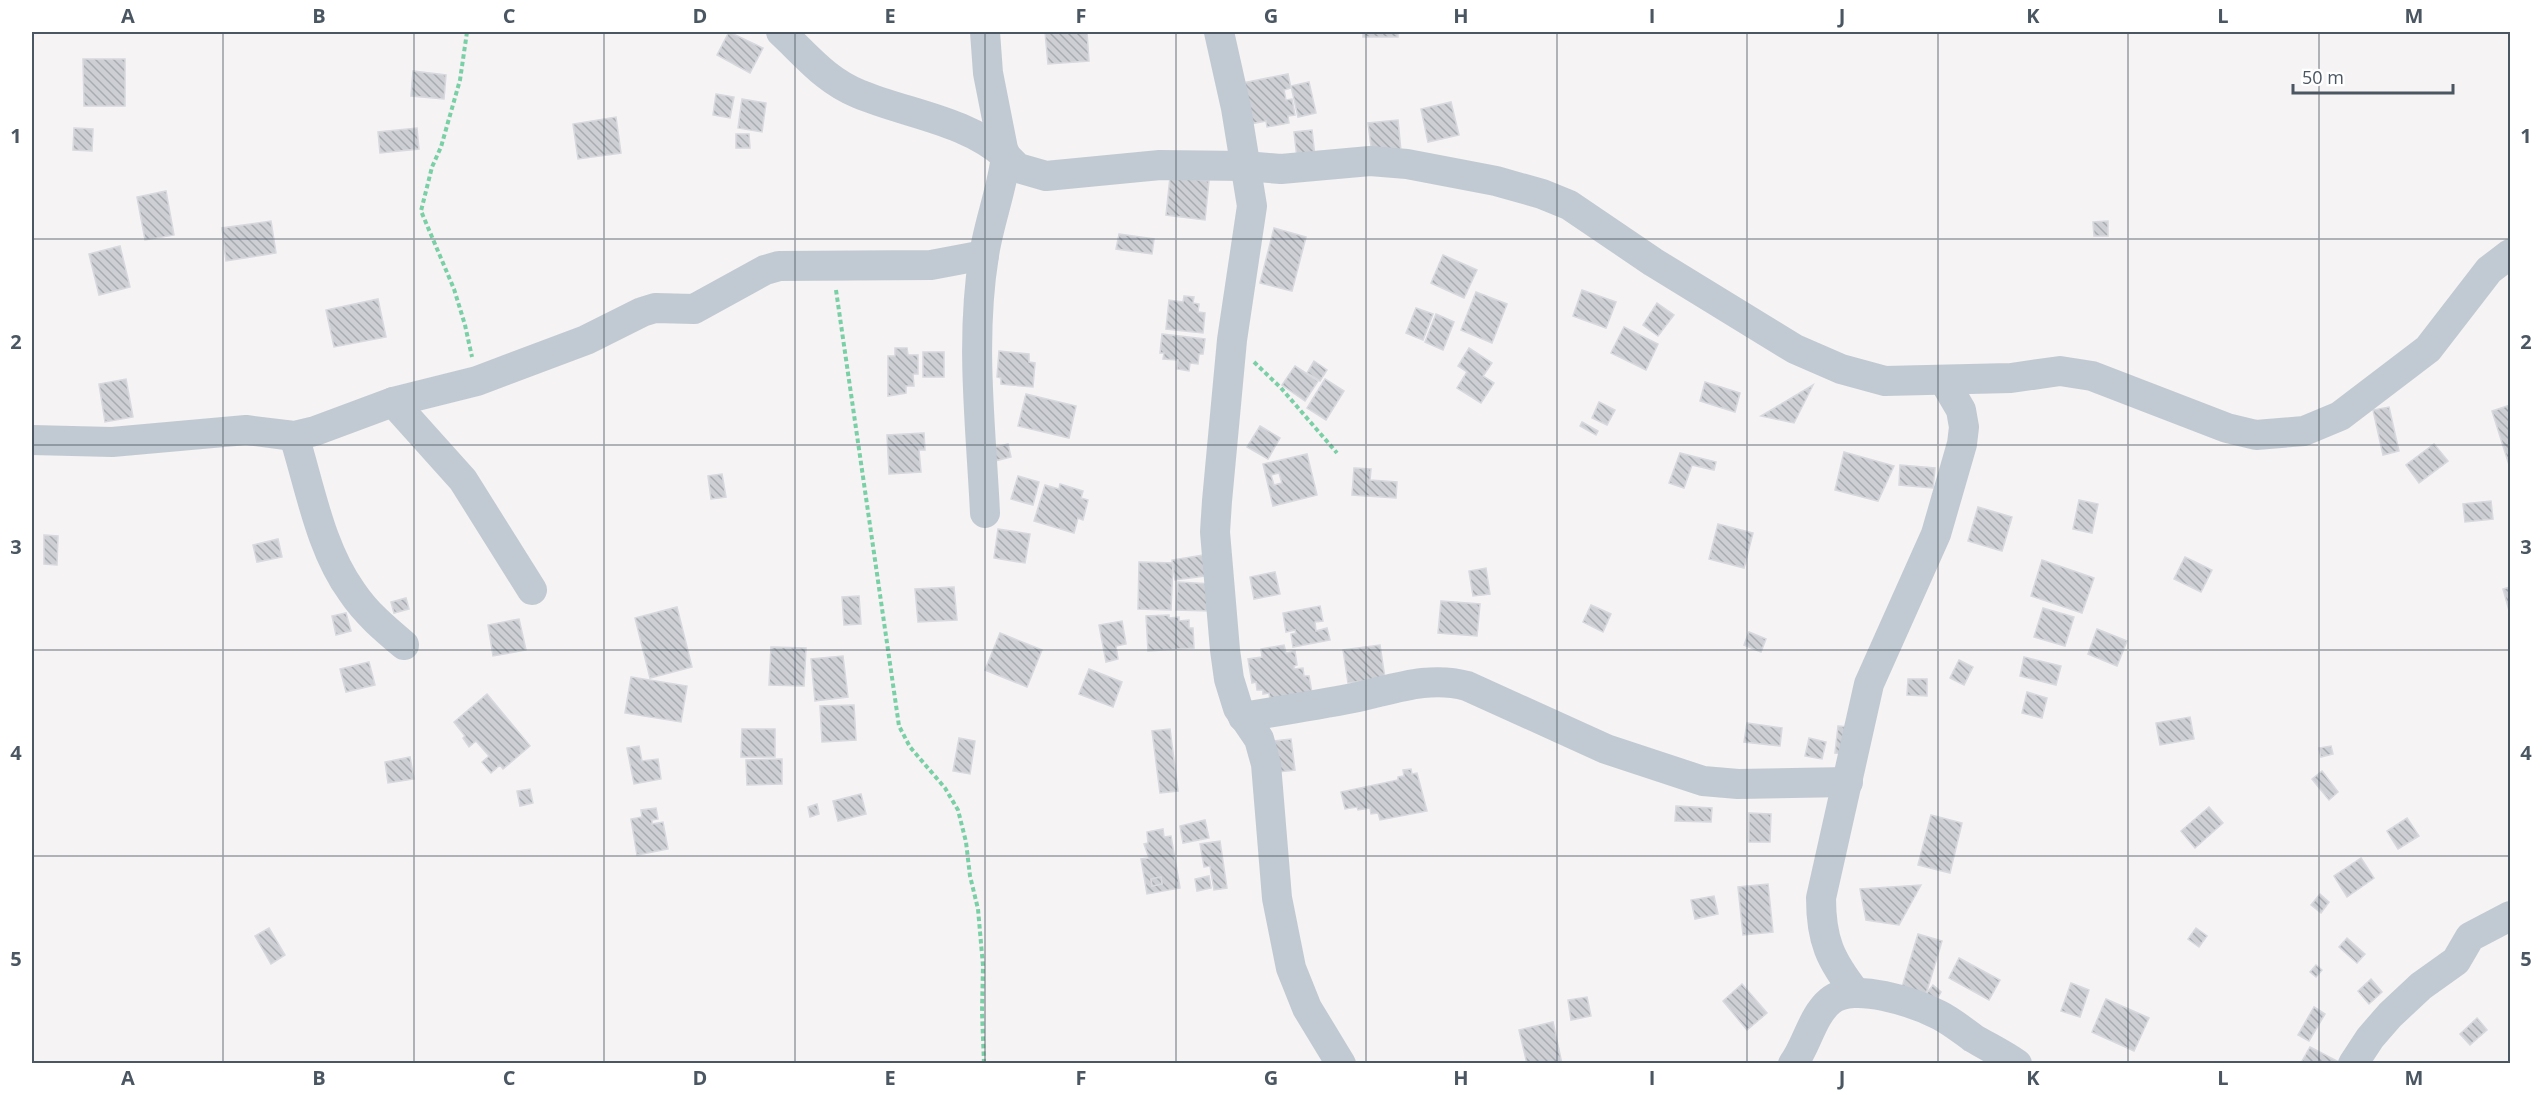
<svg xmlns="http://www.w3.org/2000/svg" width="2542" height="1095" font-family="'Open Sans',sans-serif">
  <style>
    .building { fill: url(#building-back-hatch); stroke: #d7d9de; stroke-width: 1.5; fill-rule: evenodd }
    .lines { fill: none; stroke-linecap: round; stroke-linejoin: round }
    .path { stroke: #7ad0a6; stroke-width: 4; stroke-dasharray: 4.5 3; stroke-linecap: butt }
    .minor { stroke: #c1cad2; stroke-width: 30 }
    .grid { fill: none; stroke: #4a5661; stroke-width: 1.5; stroke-opacity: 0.55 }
    .neatline { fill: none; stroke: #4a5661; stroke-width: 2 }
    .grid-label { font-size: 20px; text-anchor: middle; font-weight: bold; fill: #4a5661 }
  </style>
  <defs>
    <pattern id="building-back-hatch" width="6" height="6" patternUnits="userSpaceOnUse" patternTransform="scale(1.5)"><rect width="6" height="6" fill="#cdcfd5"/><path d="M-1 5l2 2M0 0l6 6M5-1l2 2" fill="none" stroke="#a8abb0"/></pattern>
  </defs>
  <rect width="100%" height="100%" fill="#f5f3f3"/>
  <g class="building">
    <path d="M729,32L763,48L750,73L717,55Z"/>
    <path d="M1045,32H1087L1089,61L1048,64Z"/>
    <rect x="1363" y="32" width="35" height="5"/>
    <path d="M83,59H125V106H84Z"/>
    <path d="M413,71L446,75L444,99L411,96Z"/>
    <path d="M1288,74L1291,88L1284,90L1286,100L1292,99L1295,115L1288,116L1289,123L1267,127L1266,121L1245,125L1237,84Z"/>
    <path d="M1309,82L1316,113L1298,117L1291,86Z"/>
    <path d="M716,94L734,97L730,118L713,115Z"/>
    <path d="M742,99L766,103L762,132L738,128Z"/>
    <path d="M1451,102L1459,135L1428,142L1421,109Z"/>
    <path d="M616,117L621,153L578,159L573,124Z"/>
    <path d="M1398,120L1401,151L1372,154L1368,123Z"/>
    <path d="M74,128L93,129L92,151L73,150Z"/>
    <path d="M417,128L419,149L380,153L378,132Z"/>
    <path d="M1312,130L1315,156L1297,158L1294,132Z"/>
    <path d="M736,134H749L750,148H736Z"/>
    <path d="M1170,177L1209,181L1205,220L1166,215Z"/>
    <path d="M166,191L174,235L145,240L137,197Z"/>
    <path d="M271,221L276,253L226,261L222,228Z"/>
    <path d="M2108,221V236H2094L2093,222Z"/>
    <path d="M1274,228L1306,237L1292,291L1260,283Z"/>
    <path d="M1119,234L1154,239L1152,254L1116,249Z"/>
    <path d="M120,246L130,287L99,295L89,254Z"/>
    <path d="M1443,255L1477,270L1464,298L1431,283Z"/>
    <path d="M1582,290L1616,302L1606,328L1573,316Z"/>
    <path d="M1476,292L1507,304L1492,343L1461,330Z"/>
    <path d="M1184,296L1194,297L1193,303L1199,304L1198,312L1205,313L1203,333L1166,329L1169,300L1183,302Z"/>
    <path d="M378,299L386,337L334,347L326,310Z"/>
    <path d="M1657,303L1674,315L1658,336L1643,325Z"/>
    <path d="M1416,308L1433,314L1423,340L1406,333Z"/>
    <path d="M1436,314L1454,322L1443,350L1425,342Z"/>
    <path d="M1624,327L1658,344L1646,370L1611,353Z"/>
    <path d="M1162,334L1205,339L1203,354H1199L1198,364L1190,363L1189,371L1177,369L1178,360L1163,359L1164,353H1160Z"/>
    <path d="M895,348H907L908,355H918V374H913L914,386H906V393L888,396V356H895Z"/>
    <path d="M1469,348L1492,363L1483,376L1494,383L1481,403L1457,388L1467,372L1458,366Z"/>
    <path d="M999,351L1029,354V362L1035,363L1033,387L1001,384V378L997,377Z"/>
    <rect x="923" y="352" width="21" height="25"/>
    <path d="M1314,361L1327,370L1320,381L1307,373Z"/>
    <path d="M1295,366L1318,381L1305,401L1282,385Z"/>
    <path d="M126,379L133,417L105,422L99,384Z"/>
    <path d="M1325,379L1344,391L1326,420L1307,408Z"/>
    <path d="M1705,382L1740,393L1735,412L1700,401Z"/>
    <path d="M1813,385L1794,423L1761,416Z"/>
    <path d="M1026,394L1076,406L1069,438L1018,426Z"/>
    <path d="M1599,402L1615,410L1607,425L1592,418Z"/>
    <path d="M2510,405V468L2492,411Z"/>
    <path d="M2389,407L2399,451L2383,455L2373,410Z"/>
    <path d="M1582,422L1598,431L1596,435L1580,426Z"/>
    <path d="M1260,426L1280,438L1268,459L1247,447Z"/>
    <path d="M924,433L925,450H919L921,472L889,474L887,435Z"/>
    <path d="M1008,444L1011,457L995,461L992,448Z"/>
    <path d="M2434,444L2448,461L2419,483L2406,465Z"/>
    <path d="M1844,452L1894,466L1878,501L1835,490Z"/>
    <path d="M1680,453L1716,462L1714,470L1692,465L1684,488L1669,483Z"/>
    <path d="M1307,454L1317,495L1273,506L1263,464ZM1279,473L1282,483L1274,485L1271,475Z"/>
    <path d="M1900,465L1935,468L1933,488L1899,485Z"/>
    <path d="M1354,468L1371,469L1370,480L1397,482L1396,498L1352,495Z"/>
    <path d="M722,474L726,497L711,499L708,476Z"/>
    <path d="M1018,476L1039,482L1033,505L1011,499Z"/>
    <path d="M1060,484L1083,491L1081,498L1088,500L1083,520L1078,518L1074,533L1034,521L1045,485L1059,489Z"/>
    <path d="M2079,500L2098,504L2092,533L2073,529Z"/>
    <path d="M2491,501L2493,519L2465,522L2463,504Z"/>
    <path d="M1978,507L2012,517L2002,551L1968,541Z"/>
    <path d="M1718,524L1753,533L1744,568L1709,559Z"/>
    <path d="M998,529L1030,534L1025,563L994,558Z"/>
    <path d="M44,535L58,536L57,565L44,564Z"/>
    <path d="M278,539L282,557L257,562L253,545Z"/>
    <path d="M1210,554L1205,576L1175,580L1172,560Z"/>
    <path d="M2185,557L2212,570L2201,592L2174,579Z"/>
    <path d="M2042,560L2094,578L2082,613L2031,596Z"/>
    <path d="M1139,562L1173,563L1171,610L1138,609Z"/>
    <path d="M1486,568L1490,594L1473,596L1469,571Z"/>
    <path d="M1275,572L1280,594L1254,599L1250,577Z"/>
    <path d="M1178,582L1212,584L1211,611L1176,610Z"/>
    <path d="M954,587L957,620L918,622L915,589Z"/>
    <path d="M2510,587V614L2503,589Z"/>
    <path d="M859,596L861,624L844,625L842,597Z"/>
    <path d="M406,598L409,609L394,613L391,602Z"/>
    <path d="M1441,601L1480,604L1477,636L1438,633Z"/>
    <path d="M1591,605L1611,614L1603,632L1583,622Z"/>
    <path d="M1320,606L1323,621L1315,622L1316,631L1327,628L1330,640L1293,647L1291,634L1296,633L1295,630L1286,632L1283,613Z"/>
    <path d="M677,607L692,667L650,678L635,618Z"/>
    <path d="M2043,608L2074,617L2065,646L2034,637Z"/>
    <path d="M346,613L351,631L336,635L332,616Z"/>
    <path d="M1169,615V618L1179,617V621L1189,620V628H1193L1194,648L1148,651L1146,616Z"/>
    <path d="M519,619L526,650L493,656L488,625Z"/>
    <path d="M1122,621L1126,644L1116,646L1118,659L1106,662L1099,625Z"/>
    <path d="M2097,629L2127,641L2117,666L2088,654Z"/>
    <path d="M1749,632L1766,639L1761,652L1744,645Z"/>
    <path d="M1000,633L1042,650L1027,687L985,670Z"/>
    <path d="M1284,645L1286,653L1295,651L1297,665L1294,666V669L1303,668L1304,676H1309L1312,693L1270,700L1269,693L1263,694V690H1257L1256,682L1252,683L1248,659L1262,657L1261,649Z"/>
    <path d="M1380,645L1385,678L1348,683L1343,650Z"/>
    <path d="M771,647L806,648L804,686L769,685Z"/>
    <path d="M843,656L848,697L815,701L811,659Z"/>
    <path d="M2024,657L2061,666L2056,685L2020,676Z"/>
    <path d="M1959,660L1973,667L1964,685L1950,678Z"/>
    <path d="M369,662L375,685L346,692L340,669Z"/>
    <path d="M1089,669L1122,682L1113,707L1079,694Z"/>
    <path d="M631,677L687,686L681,722L625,713Z"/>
    <path d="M1908,679H1927V696L1907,695Z"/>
    <path d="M2027,692L2047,698L2042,718L2022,713Z"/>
    <path d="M487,694L530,746L503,769L500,765L491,773L482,762L489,756L476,741L469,747L463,738L465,736L454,722Z"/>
    <path d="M854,705L856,740L822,742L820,706Z"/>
    <path d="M2190,717L2194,739L2160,745L2156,723Z"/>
    <path d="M1747,723L1782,728L1780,746L1744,742Z"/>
    <path d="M1838,726L1849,727L1846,754L1835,753Z"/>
    <path d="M742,729H775V757H741Z"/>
    <path d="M1170,729L1178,791L1160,793L1152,731Z"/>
    <path d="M959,738L975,741L970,774L953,771Z"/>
    <path d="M1809,738L1826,742L1822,759L1805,756Z"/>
    <path d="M1291,739L1295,770L1278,772L1274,741Z"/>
    <path d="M639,746L642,761L658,759L661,779L634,784L627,748Z"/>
    <path d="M2331,746L2333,754L2321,757L2319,748Z"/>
    <path d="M410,757L414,779L388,783L385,762Z"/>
    <path d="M782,759V784L747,785L746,760Z"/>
    <path d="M1411,769L1412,774L1417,773L1427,811L1380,820L1378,813L1371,814L1370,808L1358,810L1357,807L1345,809L1341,792L1398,780V777L1404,776L1403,770Z"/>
    <path d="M2322,771L2338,792L2329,800L2312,779Z"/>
    <path d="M530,789L533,803L520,806L517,791Z"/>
    <path d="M861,794L866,814L838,821L833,801Z"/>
    <path d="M817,804L819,814L810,817L808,807Z"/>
    <path d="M1676,806L1712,808L1711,822L1675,821Z"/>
    <path d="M2209,807L2223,823L2195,848L2181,831Z"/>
    <path d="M656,808L658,819L652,820V824L663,822L668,849L637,855L631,819L642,817L641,810Z"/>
    <path d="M1749,813L1771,814L1770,842H1749Z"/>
    <path d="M1931,815L1962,823L1950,873L1918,865Z"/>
    <path d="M2407,818L2419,836L2398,849L2387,831Z"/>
    <path d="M1205,820L1209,838L1183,843L1180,826Z"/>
    <path d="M1163,829L1164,837L1171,836L1180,888L1147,894L1141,859L1149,858L1144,844L1148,843L1147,832ZM1161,877L1162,884L1152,886L1151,879Z"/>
    <path d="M1220,841L1227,888L1214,890L1210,866L1204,867L1200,844Z"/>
    <path d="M2361,858L2374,878L2347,897L2334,876Z"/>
    <path d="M1209,876L1211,888L1197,891L1195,879Z"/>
    <path d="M1161,877L1162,884L1152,886L1151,879Z"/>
    <path d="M1768,884L1773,932L1743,935L1738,887Z"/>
    <path d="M1921,885L1899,925L1866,920L1860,889Z"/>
    <path d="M2320,894L2329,902L2321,913L2311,905Z"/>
    <path d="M1714,896L1718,914L1695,919L1691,900Z"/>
    <path d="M269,928L285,955L271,964L255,936Z"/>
    <path d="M2196,928L2207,936L2199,947L2188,939Z"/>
    <path d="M1918,934L1942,941L1926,994L1902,987Z"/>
    <path d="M2347,938L2365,954L2357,963L2339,947Z"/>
    <path d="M1959,958L2000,980L1989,1000L1949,978Z"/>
    <path d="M2316,965L2322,970L2316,977L2310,972Z"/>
    <path d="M2371,979L2382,992L2369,1004L2358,991Z"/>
    <path d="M2071,983L2089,990L2080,1017L2061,1011Z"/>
    <path d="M1742,984L1767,1013L1747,1030L1723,1001Z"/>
    <path d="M1933,985L1941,992L1933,1006L1926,994Z"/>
    <path d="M1587,997L1591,1016L1571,1020L1568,1000Z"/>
    <path d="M2106,999L2149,1018L2134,1051L2092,1032Z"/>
    <path d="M2314,1007L2325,1014L2309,1041L2298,1035Z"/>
    <path d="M2477,1018L2487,1030L2470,1045L2460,1034Z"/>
    <path d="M1553,1022L1562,1064H1527L1519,1030Z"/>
    <path d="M2310,1047L2339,1062L2338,1064L2301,1063Z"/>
  </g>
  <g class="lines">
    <g class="path">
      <path d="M467,32L460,80L441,147L432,167L421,211L454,289L465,325L472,357"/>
      <path d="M836,290L899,726L910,747L945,788L958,810L966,842L970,876L978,909L983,966L982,1012L984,1064"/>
      <path d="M1254,362L1281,388L1337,453"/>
    </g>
    <g class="minor">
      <path d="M781,32C807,56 825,80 859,94C907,114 966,120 1006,156C1002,190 989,222 984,255C970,341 981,428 985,513"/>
      <path d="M985,32L988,73L1003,149L1006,156L1018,168L1046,176L1160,165L1245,166L1281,169L1370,161L1407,164L1496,181L1542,194L1569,205L1653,262L1795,349L1841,369L1885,381L2011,378L2060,371L2092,376L2227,428L2256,435L2304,431L2340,416L2428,349L2489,270L2510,254"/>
      <path d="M1219,32L1236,108L1252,206L1232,340L1217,501L1215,532L1225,650L1229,679L1238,708L1259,739L1266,764L1277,898L1291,968L1307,1008L1341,1064"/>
      <path d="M393,402L463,480L532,590"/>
      <path d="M294,436C310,487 320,548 352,592C366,613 385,629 404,645"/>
      <path d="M32,440L112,442L246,430L294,436L315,431L393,402L477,381L586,340L642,312L655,308L694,309L765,270L779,266L931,265L984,255"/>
      <path d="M1243,717C1280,711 1317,705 1353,698C1392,690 1428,675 1467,686L1606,749L1703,781L1738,784L1848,782"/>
      <path d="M1856,993C1830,960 1821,940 1821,898L1869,684L1936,534L1962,444L1964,427L1961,410L1944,381"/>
      <path d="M1793,1064C1807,1045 1812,1016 1830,1001C1853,981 1915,1003 1939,1015C1951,1021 1962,1030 1973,1038C1988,1047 2003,1054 2017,1064"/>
      <path d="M2353,1064L2370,1038L2390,1015L2421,986L2456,961L2470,937L2510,916"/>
    </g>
  </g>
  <path class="grid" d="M223,32V1064M414,32V1064M604,32V1064M795,32V1064M985,32V1064M1176,32V1064M1366,32V1064M1557,32V1064M1747,32V1064M1938,32V1064M2128,32V1064M2319,32V1064M32,239H2510M32,445H2510M32,650H2510M32,856H2510"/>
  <rect width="2542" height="1095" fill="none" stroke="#ffffff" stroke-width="66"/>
  <path d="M2293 84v9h160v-9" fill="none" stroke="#4a5661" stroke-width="3"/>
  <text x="2302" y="84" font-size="18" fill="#4a5661" stroke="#ffffff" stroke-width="4.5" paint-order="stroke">50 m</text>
  <rect x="33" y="33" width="2476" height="1029" class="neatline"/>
  <g class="grid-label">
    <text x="128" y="23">A</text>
    <text x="319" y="23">B</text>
    <text x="509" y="23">C</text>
    <text x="700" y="23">D</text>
    <text x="890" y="23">E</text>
    <text x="1081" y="23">F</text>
    <text x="1271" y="23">G</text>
    <text x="1461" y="23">H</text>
    <text x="1652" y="23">I</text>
    <text x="1842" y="23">J</text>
    <text x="2033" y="23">K</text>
    <text x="2223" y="23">L</text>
    <text x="2414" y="23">M</text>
    <text x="16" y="143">1</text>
    <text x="2526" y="143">1</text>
    <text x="16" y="349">2</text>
    <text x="2526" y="349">2</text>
    <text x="16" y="554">3</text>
    <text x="2526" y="554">3</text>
    <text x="16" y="760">4</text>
    <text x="2526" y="760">4</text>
    <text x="16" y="966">5</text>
    <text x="2526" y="966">5</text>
    <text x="128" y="1085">A</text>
    <text x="319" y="1085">B</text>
    <text x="509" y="1085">C</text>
    <text x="700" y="1085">D</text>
    <text x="890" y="1085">E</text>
    <text x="1081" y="1085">F</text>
    <text x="1271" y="1085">G</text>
    <text x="1461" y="1085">H</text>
    <text x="1652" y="1085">I</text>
    <text x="1842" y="1085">J</text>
    <text x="2033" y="1085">K</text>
    <text x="2223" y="1085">L</text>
    <text x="2414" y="1085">M</text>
  </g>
</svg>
